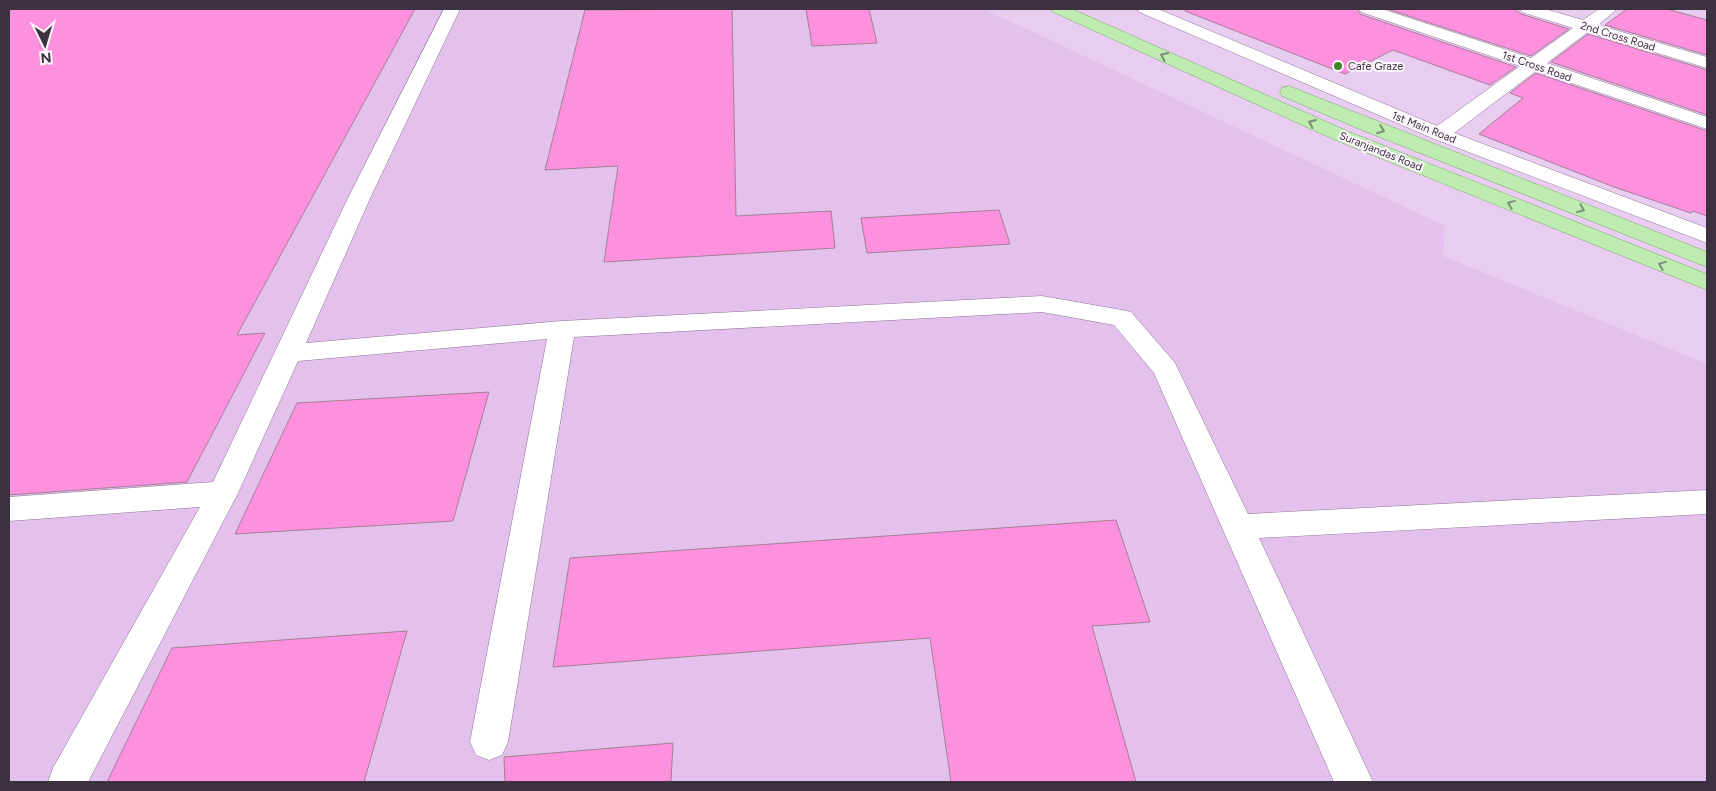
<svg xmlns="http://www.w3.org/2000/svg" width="1716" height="791" font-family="Figtree,sans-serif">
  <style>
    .built { fill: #e3c1ec }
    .building { fill: #fe91de; stroke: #a47e97 }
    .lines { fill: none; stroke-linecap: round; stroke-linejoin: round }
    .minor-casing { stroke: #8c7394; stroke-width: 1 }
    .major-casing { stroke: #75a367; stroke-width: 1 }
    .minor { fill: #fff; fill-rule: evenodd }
    .major { fill: #beecb0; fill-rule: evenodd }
    .oneway { stroke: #7d8e78 }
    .poi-dot { fill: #408529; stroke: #fdf7fe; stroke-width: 2 }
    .labels { text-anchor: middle; stroke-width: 4; stroke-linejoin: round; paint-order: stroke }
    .far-street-label { font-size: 11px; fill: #3c313f; stroke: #fdf7fe }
    .far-poi-label { font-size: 11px; fill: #3c313f; stroke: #fdf7fe; text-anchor: start }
  </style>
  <rect width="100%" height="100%" fill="#e9cdf1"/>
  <path class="built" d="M9,9H984L1445,226L1443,256L1707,364V782H9Z"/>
  <g class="building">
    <path d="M9,9H415L237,335L265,333L187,482L9,495Z"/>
    <path d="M732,9L736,216L831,211L835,248L604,262L618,166L545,170L585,10Z"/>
    <path d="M806,9H869L877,43L812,46Z"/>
    <path d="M1185,9H1357L1360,14L1516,67L1490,85L1393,50L1345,74L1185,11Z"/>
    <path d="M1387,9H1514L1521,14L1569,29L1531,56Z"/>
    <path d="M1627,9H1667L1707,20V55L1605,25Z"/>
    <path d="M1588,34L1707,70V115L1551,62Z"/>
    <path d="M1536,73L1707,131V216L1693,211L1691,213L1614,187L1479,134L1523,98L1510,93Z"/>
    <path d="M999,210L1010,244L867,253L861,218Z"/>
    <path d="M489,392L453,521L235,534L297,403Z"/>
    <path d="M1116,520L1150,622L1092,626L1136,782H951L930,638L553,667L570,558Z"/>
    <path d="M407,631L364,782H107L172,648Z"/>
    <path d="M673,743L671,782H505L504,757Z"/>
  </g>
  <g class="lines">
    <g class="minor-casing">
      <g id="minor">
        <path d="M444,9H460L372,194L306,343L562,321L1042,296L1122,310L1131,312L1175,363L1248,514L1707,490V514L1259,538L1373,782H1334L1154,373L1114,325L1042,312L574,337L508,742L502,755L489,760L476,755L470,742L547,339L298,361L238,493L88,782H48L53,768L200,507L9,521V497L213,482L350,194Z"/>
        <path d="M1137,9H1158L1437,126L1520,66L1361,12L1359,9H1382L1531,58L1573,28L1522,12L1520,9H1545L1583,20L1599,9H1617L1598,25L1707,57V68L1588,32L1547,63L1707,117V129L1536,71L1454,133L1707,228V243L1432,138L1139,12Z"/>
      </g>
    </g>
    <g class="major-casing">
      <g id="major">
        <path d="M1051,9H1072L1347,131L1707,274V290L1333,139L1053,12Z"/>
        <path d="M1289,86L1707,252V267L1357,128L1282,96L1280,92L1282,88Z"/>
      </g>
    </g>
    <use href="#minor" class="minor"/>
    <use href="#major" class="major"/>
  </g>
  <defs><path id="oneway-chevron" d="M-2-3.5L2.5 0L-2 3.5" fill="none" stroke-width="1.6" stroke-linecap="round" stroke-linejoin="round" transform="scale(1.25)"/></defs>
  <g class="oneway">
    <use href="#oneway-chevron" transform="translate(1164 56) rotate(-156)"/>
    <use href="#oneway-chevron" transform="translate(1312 123) rotate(-156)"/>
    <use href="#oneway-chevron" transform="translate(1381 130) rotate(21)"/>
    <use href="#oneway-chevron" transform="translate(1511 204) rotate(-158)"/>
    <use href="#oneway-chevron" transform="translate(1581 209) rotate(22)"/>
    <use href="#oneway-chevron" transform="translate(1662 265) rotate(-158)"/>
  </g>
  <circle class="poi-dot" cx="1338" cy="66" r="5"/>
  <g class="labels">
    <g class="far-street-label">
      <text transform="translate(1618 36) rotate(17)" y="4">2nd Cross Road</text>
      <text transform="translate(1537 66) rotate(19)" y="4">1st Cross Road</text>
      <text transform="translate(1424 127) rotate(22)" y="4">1st Main Road</text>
      <text transform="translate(1381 151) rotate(22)" y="4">Suranjandas Road</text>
    </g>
    <g class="far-poi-label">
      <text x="1348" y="70">Cafe Graze</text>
    </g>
  </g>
  <rect width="1716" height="791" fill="none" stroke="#3c313f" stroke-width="20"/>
  <g transform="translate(45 45) rotate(175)" stroke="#fdf7fe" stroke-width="4" paint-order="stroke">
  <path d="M0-4L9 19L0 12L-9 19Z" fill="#3c313f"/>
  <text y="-8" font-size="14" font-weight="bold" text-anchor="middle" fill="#3c313f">N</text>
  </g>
</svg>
